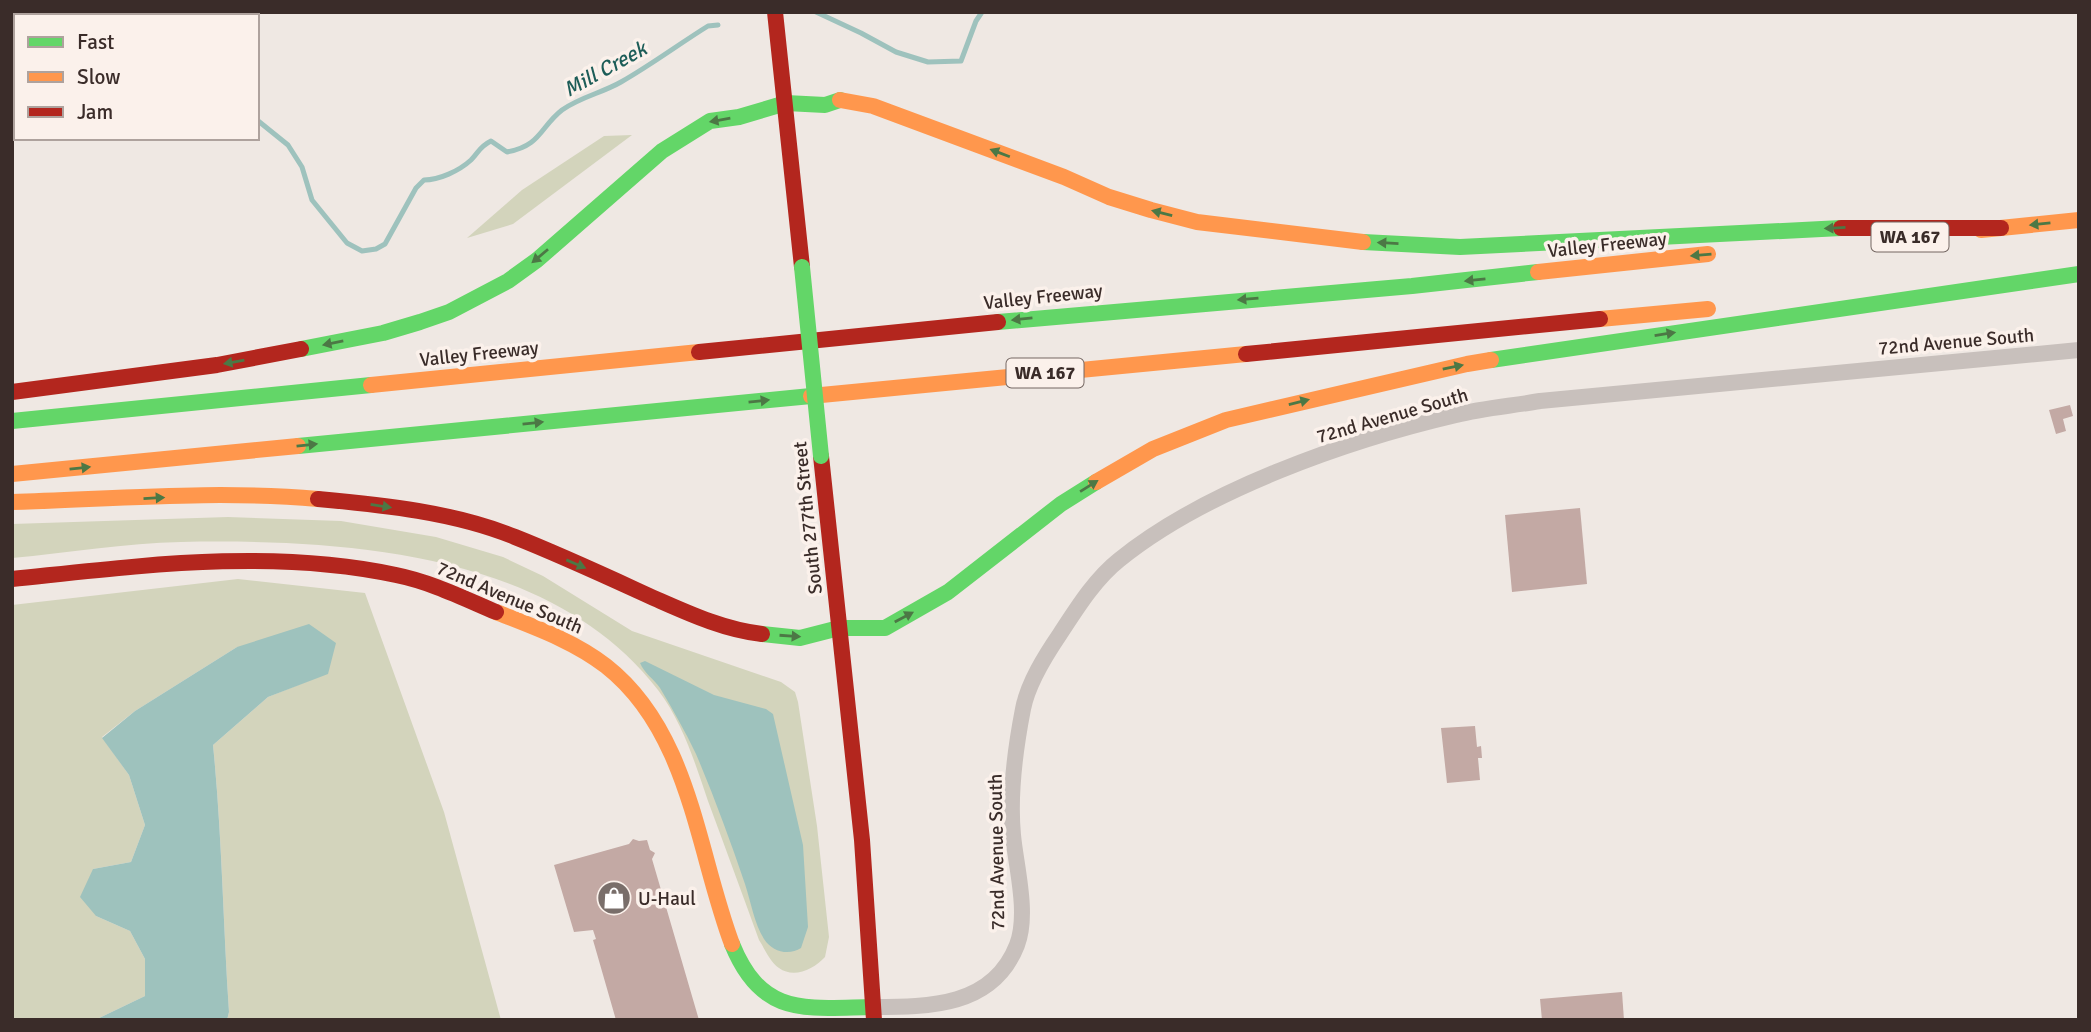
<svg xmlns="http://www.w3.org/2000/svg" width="2091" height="1032" font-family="Signika,sans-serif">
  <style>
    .green { fill: #d3d4bc }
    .water { fill: #9ec2bd }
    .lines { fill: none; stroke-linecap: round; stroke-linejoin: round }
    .stream { stroke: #9ec2bd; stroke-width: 5 }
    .building { fill: #c3a9a4 }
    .street { stroke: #c8c0bc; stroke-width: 16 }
    .fast { stroke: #63d668; stroke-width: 16 }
    .slow { stroke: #ff974d; stroke-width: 16 }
    .jam { stroke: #b3261e; stroke-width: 16 }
    .fast-bridge { stroke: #63d668; stroke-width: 16 }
    .oneway { fill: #4c7845 }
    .labels { text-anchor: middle; stroke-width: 7; stroke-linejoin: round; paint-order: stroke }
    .shield { fill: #fbf1eb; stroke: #746763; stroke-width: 2 }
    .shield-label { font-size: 18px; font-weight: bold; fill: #3a2c29 }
    .street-label { font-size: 19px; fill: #3a2c29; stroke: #fbf1eb }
    .poi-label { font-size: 19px; fill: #3a2c29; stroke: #fbf1eb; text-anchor: start }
    .water-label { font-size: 21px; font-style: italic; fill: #1d5d58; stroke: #fbf1eb }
  </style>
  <rect width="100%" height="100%" fill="#efe8e3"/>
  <g class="green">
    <path d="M632,135L513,224L467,238L522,190L604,136Z"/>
    <path d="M228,517L341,521L436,537L503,557L543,576L632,631L781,682L795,692L798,702L817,826L829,937L825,957C814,969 794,979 779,968C770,962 765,949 759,940C742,893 725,847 708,801C695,763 683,723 658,690C551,551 343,539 181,542C126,543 67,553 12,558V524Z"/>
    <path d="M238,579L365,593L444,812L501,1020H227L229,1012C223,923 222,833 213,745L268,697L328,673L237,647L135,711L102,737L129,775L145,825L131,862L93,869L96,916L130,931L145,959V996L95,1020H12V605Z"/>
  </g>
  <g class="water">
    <path d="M309,624L336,643L328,674L268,697L213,745C222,834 223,923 229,1012L227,1020H95L145,996V959L130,931L96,916L80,897L93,869L131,862L145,825L129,775L102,738L135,711L237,647Z"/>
    <path d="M645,661L714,695L766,709L773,714L803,845L808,927L801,948C789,956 772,952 764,939C754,923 751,902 745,884C730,840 714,796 696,754C685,731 673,710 660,688C654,679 644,673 640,663Z"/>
  </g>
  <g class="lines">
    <g class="stream">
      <path d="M207,12L209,16"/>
      <path d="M816,12L861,33L896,52L928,62L961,61L976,21L982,12"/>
      <path d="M257,120L288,145L302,167L312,200L347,243L362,251L376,249L385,244L416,188L424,180C439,180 459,171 471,160C479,152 479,147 491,141L507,152C541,146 540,127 562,110C580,97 602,93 621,82C651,65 679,44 708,26L718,25"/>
    </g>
  </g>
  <g class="building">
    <path d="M2070,405L2073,416L2063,419L2066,431L2056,434L2049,410Z"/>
    <path d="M1580,508L1587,584L1512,592L1505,515Z"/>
    <path d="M1475,726L1477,747L1481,746L1482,758H1478L1480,780L1447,783L1441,728Z"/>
    <path d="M633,839L639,841L647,840L650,850L655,853L652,859L699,1020H616L593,940L596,939L593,930L574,932L554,865L629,844Z"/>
    <path d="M1622,992L1624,1020H1542L1540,999Z"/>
  </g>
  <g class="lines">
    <path class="street" d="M873,1007C929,1007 993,1007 1017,945C1029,914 1016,867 1013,835C1009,793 1015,750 1023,709C1028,683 1045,656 1060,634C1077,608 1095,579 1119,560C1205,490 1349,440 1456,415C1483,408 1512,406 1540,401L2079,350"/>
    <g class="fast">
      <path d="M1363,242L1460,247L1841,228"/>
      <path d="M998,322L1412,286L1538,272"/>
      <path d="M301,349L383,333L420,322L449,312L508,281L537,260L662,151L710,121L739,117L786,103L825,105L840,100"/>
      <path d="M1491,360L2079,274"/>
      <path d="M12,421L371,385"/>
      <path d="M298,446L811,396"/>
      <path d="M762,634L800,638L839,628H885L948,592L1061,504L1096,482"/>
      <path d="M732,944C762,1018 806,1008 873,1007"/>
    </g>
    <g class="slow">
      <path d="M840,100L873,106L1064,177L1109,197L1151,210L1197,222L1363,242"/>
      <path d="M1981,230L2079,220"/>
      <path d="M1538,272L1708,254"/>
      <path d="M1600,319L1708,309"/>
      <path d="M371,385L699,352"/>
      <path d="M811,396L1246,354"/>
      <path d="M12,474L298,446"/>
      <path d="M1096,482L1153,449L1226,420L1467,364L1491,360"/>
      <path d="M12,502C114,499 216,490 318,499"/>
      <path d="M496,612C534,627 574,641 606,666C690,732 697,851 732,944"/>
    </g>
    <g class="jam">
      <path d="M775,12L802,267"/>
      <path d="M1841,228H2001"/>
      <path d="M699,352L998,322"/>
      <path d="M1246,354L1600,319"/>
      <path d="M12,392L217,365L301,349"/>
      <path d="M821,456L862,840L874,1020"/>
      <path d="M318,499C383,505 454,512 515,537C563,556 610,578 656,599C690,614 725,630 762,634"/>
      <path d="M12,579C139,566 270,548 396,575C431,582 463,598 496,612"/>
    </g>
    <path class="fast-bridge" d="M802,267L821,456"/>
  </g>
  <defs><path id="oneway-solid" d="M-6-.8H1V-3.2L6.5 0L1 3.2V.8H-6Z" transform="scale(1.75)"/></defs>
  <g class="oneway">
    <use href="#oneway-solid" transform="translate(720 120) rotate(170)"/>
    <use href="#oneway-solid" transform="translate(1000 153) rotate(-159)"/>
    <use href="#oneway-solid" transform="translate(1162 213) rotate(-166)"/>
    <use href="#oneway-solid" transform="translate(2040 224) rotate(174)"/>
    <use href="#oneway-solid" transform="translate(1835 228) rotate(177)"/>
    <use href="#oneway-solid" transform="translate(1388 243) rotate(-177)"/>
    <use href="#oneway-solid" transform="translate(1701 255) rotate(175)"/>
    <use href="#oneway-solid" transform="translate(540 256) rotate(140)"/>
    <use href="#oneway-solid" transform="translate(1475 280) rotate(174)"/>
    <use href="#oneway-solid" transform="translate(1248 299) rotate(175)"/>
    <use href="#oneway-solid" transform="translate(1022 319) rotate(174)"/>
    <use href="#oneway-solid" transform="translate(1665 334) rotate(-9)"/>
    <use href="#oneway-solid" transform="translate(333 343) rotate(169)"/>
    <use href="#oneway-solid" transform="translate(234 362) rotate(170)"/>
    <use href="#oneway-solid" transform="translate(1453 367) rotate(-12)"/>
    <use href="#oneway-solid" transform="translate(759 401) rotate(-6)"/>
    <use href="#oneway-solid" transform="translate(1299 402) rotate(-14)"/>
    <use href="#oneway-solid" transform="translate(533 423) rotate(-6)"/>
    <use href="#oneway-solid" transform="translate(307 445) rotate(-6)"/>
    <use href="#oneway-solid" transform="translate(80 468) rotate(-6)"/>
    <use href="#oneway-solid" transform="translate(1089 486) rotate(-32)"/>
    <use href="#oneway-solid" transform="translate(154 498) rotate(-3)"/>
    <use href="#oneway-solid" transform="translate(381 506) rotate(9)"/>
    <use href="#oneway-solid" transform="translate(576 564) rotate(23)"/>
    <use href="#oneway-solid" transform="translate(904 617) rotate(-28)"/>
    <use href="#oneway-solid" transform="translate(790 636) rotate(4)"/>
  </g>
  <defs>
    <g id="shop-disc" transform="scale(1.75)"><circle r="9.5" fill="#796e6a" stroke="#fbf1eb"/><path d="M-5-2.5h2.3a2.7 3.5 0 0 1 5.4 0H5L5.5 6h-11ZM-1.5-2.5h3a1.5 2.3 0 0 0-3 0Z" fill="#fff"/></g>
  </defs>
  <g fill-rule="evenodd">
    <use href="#shop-disc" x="614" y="898"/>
  </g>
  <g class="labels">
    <g class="shield">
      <rect x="1871.5" y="222.5" width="77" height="29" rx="5"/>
      <rect x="1006.5" y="358.5" width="77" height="29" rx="5"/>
    </g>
    <g class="shield-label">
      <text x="1910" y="243">WA 167</text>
      <text x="1045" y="379">WA 167</text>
    </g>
    <g class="street-label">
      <text transform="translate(1607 244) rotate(-6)" y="7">Valley Freeway</text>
      <text transform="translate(1043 296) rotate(-6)" y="7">Valley Freeway</text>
      <text transform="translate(1956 341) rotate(-5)" y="7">72nd Avenue South</text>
      <text transform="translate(479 353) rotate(-6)" y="7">Valley Freeway</text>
      <text transform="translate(1392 415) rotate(-16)" y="7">72nd Avenue South</text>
      <text transform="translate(807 518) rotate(-96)" y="7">South 277th Street</text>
      <text transform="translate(510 597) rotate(23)" y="7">72nd Avenue South</text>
      <text transform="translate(996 852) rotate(-91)" y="7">72nd Avenue South</text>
    </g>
    <g class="poi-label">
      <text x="638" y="905">U-Haul</text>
    </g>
    <g class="water-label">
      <text transform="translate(605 69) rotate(-29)" y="7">Mill Creek</text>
    </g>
  </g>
  <rect width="2091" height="1032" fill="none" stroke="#3a2c29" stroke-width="28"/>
  <rect x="14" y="14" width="245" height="126" fill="#fbf1eb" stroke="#aea29d" stroke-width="2"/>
  <rect x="28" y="37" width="35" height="10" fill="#63d668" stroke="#aea29d" stroke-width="2"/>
  <text x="77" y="49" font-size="21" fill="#3a2c29">Fast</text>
  <rect x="28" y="72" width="35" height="10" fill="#ff974d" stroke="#aea29d" stroke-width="2"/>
  <text x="77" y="84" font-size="21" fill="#3a2c29">Slow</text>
  <rect x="28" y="107" width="35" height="10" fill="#b3261e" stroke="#aea29d" stroke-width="2"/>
  <text x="77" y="119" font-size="21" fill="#3a2c29">Jam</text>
</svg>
